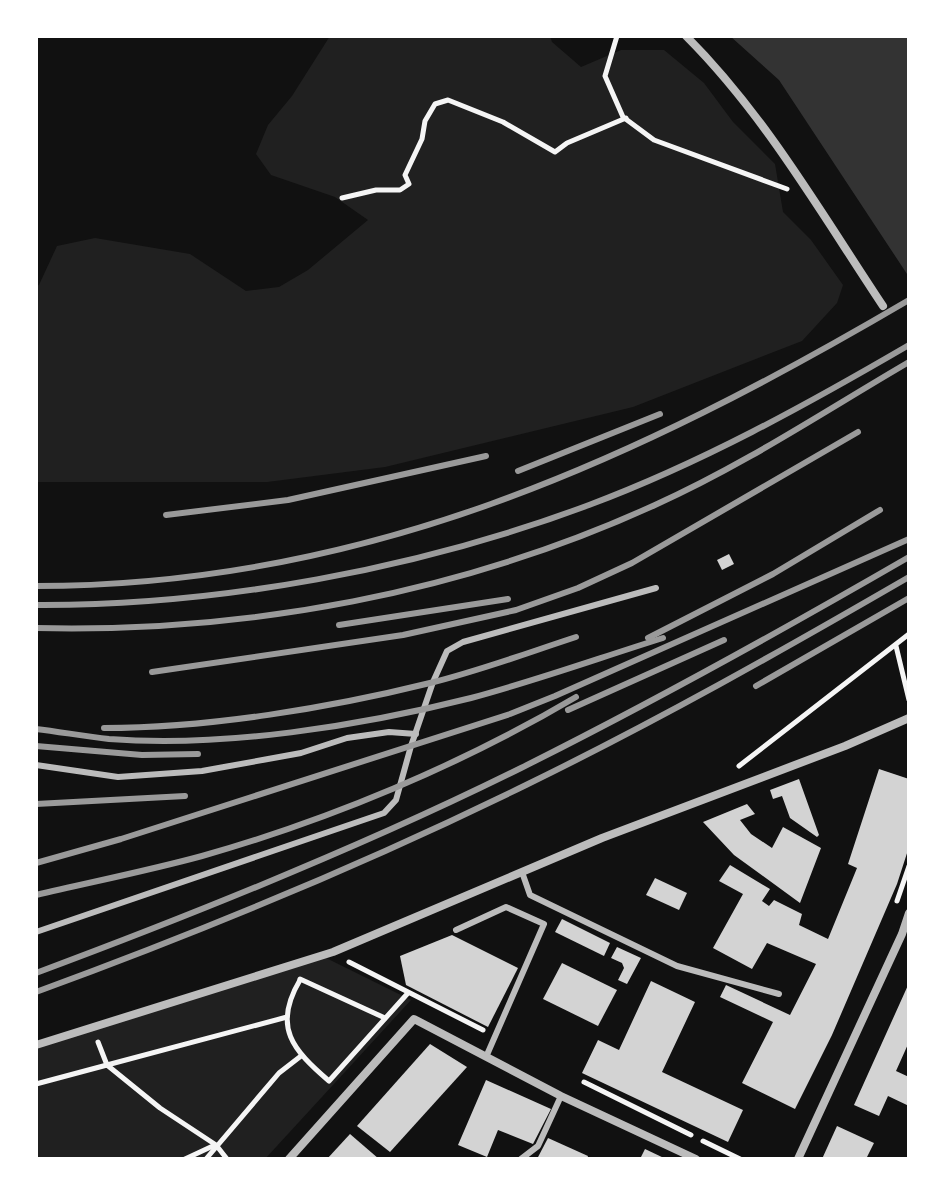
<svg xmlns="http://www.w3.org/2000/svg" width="945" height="1195" font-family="'Zilla Slab',serif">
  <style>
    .green { fill: #202020 }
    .water { fill: #333 }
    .building { fill: #d3d3d3 }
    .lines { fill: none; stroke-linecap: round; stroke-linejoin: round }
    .path { stroke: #f5f5f5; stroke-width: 5 }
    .service { stroke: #bcbcbc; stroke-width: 6 }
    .minor { stroke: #bcbcbc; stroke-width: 8 }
    .rail { stroke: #9a9a9a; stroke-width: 6 }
  </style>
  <rect width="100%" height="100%" fill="#111"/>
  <g class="green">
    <path d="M330,36H550L552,42L581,67L621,50H664L704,83L733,122L775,164L783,212L811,240L843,285L837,303L802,341L633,407L385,467L267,482H36V286L39,285L57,246L95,238L190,254L246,291L279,287L308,270L368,220L335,197L271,175L256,154L268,125L292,96Z"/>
    <path d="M322,956L411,1000L265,1159H36V1045Z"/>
  </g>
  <path class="water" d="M730,36H909V277L779,80Z"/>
  <g class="building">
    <path d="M729,554L734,564L722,570L717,560Z"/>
    <path d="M879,769L909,779V847L897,884L832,1035L795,1109L742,1083L773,1022L720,997L726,985L790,1015L816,964L767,943L752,969L713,948L743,894L719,881L730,865L770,889L762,901L769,906L774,900L802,914L799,925L828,939L857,868L848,864Z"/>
    <path d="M799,779L819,835L817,837L790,818L782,796L773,799L770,790Z"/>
    <path d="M747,804L755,814L740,820L751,834L772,848L783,827L821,848L800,903L734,855L703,822Z"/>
    <path d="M655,878L687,893L679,910L646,895Z"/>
    <path d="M562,919L610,943L604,956L555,932Z"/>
    <path d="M452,935L518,968L488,1027L406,985L400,956Z"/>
    <path d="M617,947L641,958L627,984L618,980L624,968L622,963L611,958Z"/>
    <path d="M562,963L617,990L598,1026L543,999Z"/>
    <path d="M651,981L695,1002L662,1072L743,1110L728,1142L582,1073L598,1040L619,1050Z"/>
    <path d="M909,983V1042L896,1071L909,1077V1106L888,1096L879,1116L854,1105Z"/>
    <path d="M430,1044L467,1067L390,1152L357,1126Z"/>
    <path d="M486,1080L551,1109L533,1144L498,1130L487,1157L458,1145Z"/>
    <path d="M837,1126L874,1143L866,1159H822Z"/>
    <path d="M350,1134L379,1159H327Z"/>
    <path d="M548,1138L588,1156L587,1159H537Z"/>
    <path d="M645,1149L666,1159H640Z"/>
  </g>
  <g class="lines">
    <g class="path">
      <path d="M617,36L605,76L623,117L654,140L787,189"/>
      <path d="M342,198L376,190H400L409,184L405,175L422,139L425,121L435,104L448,100L503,122L555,152L567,143L626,118"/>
      <path d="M896,646L909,700"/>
      <path d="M739,766L909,634"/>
      <path d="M897,901L909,866"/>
      <path d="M349,962L483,1030"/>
      <path d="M300,979L385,1018"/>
      <path d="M300,980C272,1027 293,1050 329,1081L408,993"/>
      <path d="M98,1042L107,1065L287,1017"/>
      <path d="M584,1082L691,1135"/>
      <path d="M36,1084L107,1065L160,1108L216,1145L227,1159"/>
      <path d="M703,1141L740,1159"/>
      <path d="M185,1159L215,1145"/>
      <path d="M206,1159L279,1073L301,1056"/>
    </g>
    <g class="service">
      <path d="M36,765L118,777L202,771L301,753L347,738L389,732L416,734"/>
      <path d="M522,872L530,895L677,966L779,994"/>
      <path d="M456,930L506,907L544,924L486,1057"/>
      <path d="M36,932L384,813L396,800L411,746L433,682L447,651L463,642L656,588"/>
      <path d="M521,1159L538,1146L561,1096"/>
    </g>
    <g class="minor">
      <path d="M686,36C765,115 821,213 883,306"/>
      <path d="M36,1045L333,952L602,838L845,746L909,718"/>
      <path d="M289,1159L414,1019L561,1096L696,1159"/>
      <path d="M798,1159L902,934L909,913"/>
    </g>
    <g class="rail">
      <path d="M518,471L660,414"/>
      <path d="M166,515L288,500L486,456"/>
      <path d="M36,586C363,586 633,462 909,300"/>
      <path d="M36,605C219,606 418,569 589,505C701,463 806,405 909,345"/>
      <path d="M339,625L508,599"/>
      <path d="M36,628C249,633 462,593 655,505C744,465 825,411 909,362"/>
      <path d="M648,638L773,574L880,510"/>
      <path d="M152,672L403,635L516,610L578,588L632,563L858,432"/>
      <path d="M756,686L909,598"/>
      <path d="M568,710L724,640"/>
      <path d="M104,728C209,728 329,708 430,683C479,671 527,653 576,637"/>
      <path d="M36,729C60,732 84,736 109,739C223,748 360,726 471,698C535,681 599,658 663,638"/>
      <path d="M36,746L142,755L198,754"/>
      <path d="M36,804L185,796"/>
      <path d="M36,863L121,839L510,714L555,696L909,539"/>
      <path d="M36,895C91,882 147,871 202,856C329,820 461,765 576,697"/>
      <path d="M36,973C200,912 364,846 521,768C653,702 781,631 909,557"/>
      <path d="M36,992C203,931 367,863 526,785C657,721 783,650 909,577"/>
    </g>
  </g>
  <rect width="945" height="1195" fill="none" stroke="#ffffff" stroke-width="76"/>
</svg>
